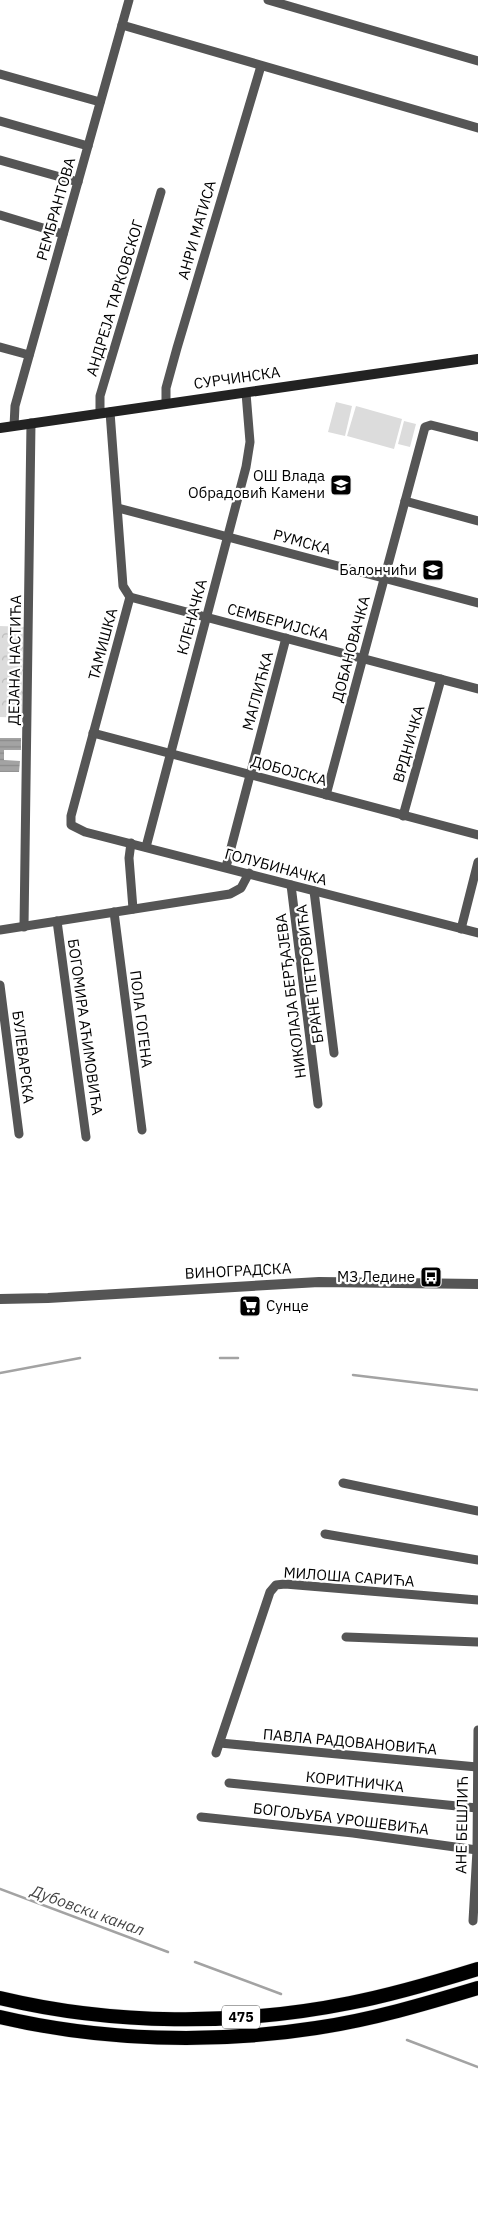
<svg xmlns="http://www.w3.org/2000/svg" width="478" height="2237" font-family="'IBM Plex Sans',sans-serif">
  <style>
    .forest { fill: url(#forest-crowns) }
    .pitch { fill: #dcdcdc }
    .water { fill: url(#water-rules) }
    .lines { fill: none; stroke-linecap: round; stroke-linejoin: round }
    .stream { stroke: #a3a3a3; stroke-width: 2.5 }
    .trunk-casing { stroke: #dbdbdb; stroke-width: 15 }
    .minor { stroke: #555; stroke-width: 9 }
    .tertiary { stroke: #555; stroke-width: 10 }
    .secondary { stroke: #222; stroke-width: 10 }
    .trunk { stroke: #000; stroke-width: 14 }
    .labels { text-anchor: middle; stroke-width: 4.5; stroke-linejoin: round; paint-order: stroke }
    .shield { fill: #fff; stroke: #4c4c4c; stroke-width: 1 }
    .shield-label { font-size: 14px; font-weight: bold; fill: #000 }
    .street-label { font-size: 15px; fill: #000; stroke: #fff }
    .poi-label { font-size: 15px; fill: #000; stroke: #fff; text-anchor: end }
    .water-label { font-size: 16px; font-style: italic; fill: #444; stroke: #fff }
  </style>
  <defs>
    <pattern id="forest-crowns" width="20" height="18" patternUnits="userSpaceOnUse" patternTransform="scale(1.25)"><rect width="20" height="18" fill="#dcdcdc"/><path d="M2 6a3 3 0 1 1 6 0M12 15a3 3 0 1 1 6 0" fill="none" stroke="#bbb"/></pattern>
    <pattern id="water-rules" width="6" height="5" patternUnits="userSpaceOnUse" patternTransform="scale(1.25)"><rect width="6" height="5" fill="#a3a3a3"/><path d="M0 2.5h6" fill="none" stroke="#8b8b8b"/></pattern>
  </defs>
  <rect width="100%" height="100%" fill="#fff"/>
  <path class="forest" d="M0,626L27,627L26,718L0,717Z"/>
  <g class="pitch">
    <path d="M336,402L352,406L345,436L328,432Z"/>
    <path d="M356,406L402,419L394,449L347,436Z"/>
    <path d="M404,421L416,424L410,447L398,444Z"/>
  </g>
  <path class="water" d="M0,738H21V750H4V760L20,761L19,772H0Z"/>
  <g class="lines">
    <g class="stream">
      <path d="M220,1358H238"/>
      <path d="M0,1373L80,1358"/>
      <path d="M353,1375L478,1390"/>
      <path d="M0,1889L168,1952"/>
      <path d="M195,1962L281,1994"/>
      <path d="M407,2040L478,2067"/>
    </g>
    <g class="trunk-casing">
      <g id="trunk">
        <path d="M0,1998C113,2025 236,2026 350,2003C393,1995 436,1982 478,1969"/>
        <path d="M0,2017C102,2041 213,2044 316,2028C371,2020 425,2004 478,1988"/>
      </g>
    </g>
    <g class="minor">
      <path d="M268,0L478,61"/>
      <path d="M122,25L478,128"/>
      <path d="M0,74L100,102"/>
      <path d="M0,121L88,146"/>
      <path d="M0,160L78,182"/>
      <path d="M0,215L63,234"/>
      <path d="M0,347L29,355"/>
      <path d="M166,403V388L177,348L261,66"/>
      <path d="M110,412L123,586L130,597L71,816V825L85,832L478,933"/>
      <path d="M100,413V396L161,192"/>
      <path d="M14,426L15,406L129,0"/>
      <path d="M405,501L478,521"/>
      <path d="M118,508L478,603"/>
      <path d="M130,597L478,689"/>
      <path d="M93,733L478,835"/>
      <path d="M326,795L425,427L431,425L478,437"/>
      <path d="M403,816L441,679"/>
      <path d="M131,843L129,858L133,909"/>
      <path d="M146,847L246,467L250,442L246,393"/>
      <path d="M226,867L286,638"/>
      <path d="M291,885L318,1104"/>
      <path d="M314,891L334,1053"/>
      <path d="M114,912L142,1130"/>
      <path d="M57,921L86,1137"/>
      <path d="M24,927L31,423"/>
      <path d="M461,929L478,862"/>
      <path d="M0,930L230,894L241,888L249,873"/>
      <path d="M0,985L19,1134"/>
      <path d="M343,1483L478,1511"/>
      <path d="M325,1534L478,1560"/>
      <path d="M346,1637L478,1642"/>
      <path d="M220,1743L477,1767"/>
      <path d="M216,1753L270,1592L276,1585L285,1584L478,1600"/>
      <path d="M229,1783L477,1808"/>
      <path d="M201,1817L353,1833L477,1850"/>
      <path d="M473,1921L477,1850L478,1730"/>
    </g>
    <path class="tertiary" d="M0,1299L48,1298L319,1282L478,1284"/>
    <path class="secondary" d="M0,428L478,359"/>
    <use href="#trunk" class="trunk"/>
  </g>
  <defs>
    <g id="school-square" transform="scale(1.125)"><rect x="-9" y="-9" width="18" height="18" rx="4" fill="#000" stroke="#fff"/><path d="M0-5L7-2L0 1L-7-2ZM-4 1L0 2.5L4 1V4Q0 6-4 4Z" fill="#fff"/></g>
    <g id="bus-square" transform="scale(1.125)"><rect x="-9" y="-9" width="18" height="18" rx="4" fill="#000" stroke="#fff"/><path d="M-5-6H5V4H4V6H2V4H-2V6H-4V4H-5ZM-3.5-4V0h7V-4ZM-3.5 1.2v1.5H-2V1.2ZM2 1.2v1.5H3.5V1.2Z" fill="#fff"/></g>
    <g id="supermarket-square" transform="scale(1.125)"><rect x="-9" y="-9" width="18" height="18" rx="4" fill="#000" stroke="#fff"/><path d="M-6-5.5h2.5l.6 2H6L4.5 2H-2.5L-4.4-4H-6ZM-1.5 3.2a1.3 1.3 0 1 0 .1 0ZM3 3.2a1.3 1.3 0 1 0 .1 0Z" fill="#fff"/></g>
  </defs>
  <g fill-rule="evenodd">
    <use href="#school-square" x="341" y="485"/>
    <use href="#school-square" x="433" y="570"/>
    <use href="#bus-square" x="431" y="1277"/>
    <use href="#supermarket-square" x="250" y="1306"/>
  </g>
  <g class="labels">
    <rect class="shield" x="222" y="2005.5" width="38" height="23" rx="4"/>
    <g class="shield-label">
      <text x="241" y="2022">475</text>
    </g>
    <g class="street-label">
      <text transform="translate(56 209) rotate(-74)" y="5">РЕМБРАНТОВА</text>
      <text transform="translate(197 230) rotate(-74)" y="5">АНРИ МАТИСА</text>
      <text transform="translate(115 298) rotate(-73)" y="5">АНДРЕЈА ТАРКОВСКОГ</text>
      <text transform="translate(237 378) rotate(-8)" y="5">СУРЧИНСКА</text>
      <text transform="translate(302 542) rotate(15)" y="5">РУМСКА</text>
      <text transform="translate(192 617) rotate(-75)" y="5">КЛЕНАЧКА</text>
      <text transform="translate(278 622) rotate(15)" y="5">СЕМБЕРИЈСКА</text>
      <text transform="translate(103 644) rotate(-75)" y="5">ТАМИШКА</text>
      <text transform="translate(351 649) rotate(-75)" y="5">ДОБАНОВАЧКА</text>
      <text transform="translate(15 660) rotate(-89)" y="5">ДЕЈАНА НАСТИЋА</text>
      <text transform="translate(258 691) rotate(-75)" y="5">МАГЛИЋКА</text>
      <text transform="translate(409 744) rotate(-74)" y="5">ВРДНИЧКА</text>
      <text transform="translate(289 771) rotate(15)" y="5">ДОБОЈСКА</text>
      <text transform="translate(276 867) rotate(15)" y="5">ГОЛУБИНАЧКА</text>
      <text transform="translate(310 974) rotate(-97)" y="5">БРАНЕ ПЕТРОВИЋА</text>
      <text transform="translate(291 996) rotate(-97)" y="5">НИКОЛАЈА БЕРЂАЈЕВА</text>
      <text transform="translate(141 1019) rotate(83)" y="5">ПОЛА ГОГЕНА</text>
      <text transform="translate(85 1027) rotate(82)" y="5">БОГОМИРА АЋИМОВИЋА</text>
      <text transform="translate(23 1057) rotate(83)" y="5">БУЛЕВАРСКА</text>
      <text transform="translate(238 1271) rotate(-3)" y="5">ВИНОГРАДСКА</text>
      <text transform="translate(349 1577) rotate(4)" y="5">МИЛОША САРИЋА</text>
      <text transform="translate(350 1742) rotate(5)" y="5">ПАВЛА РАДОВАНОВИЋА</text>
      <text transform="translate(355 1782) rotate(6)" y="5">КОРИТНИЧКА</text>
      <text transform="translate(341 1819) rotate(7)" y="5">БОГОЉУБА УРОШЕВИЋА</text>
      <text transform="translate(462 1825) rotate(-89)" y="5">АНЕ БЕШЛИЋ</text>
    </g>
    <g class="poi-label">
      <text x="325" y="481">ОШ Влада<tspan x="325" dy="17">Обрадовић Камени</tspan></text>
      <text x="417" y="575">Балончићи</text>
      <text x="415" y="1282">МЗ Ледине</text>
      <text x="266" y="1311" text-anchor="start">Сунце</text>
    </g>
    <g class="water-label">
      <text transform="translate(88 1910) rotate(20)" y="6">Дубовски канал</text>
    </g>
  </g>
</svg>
